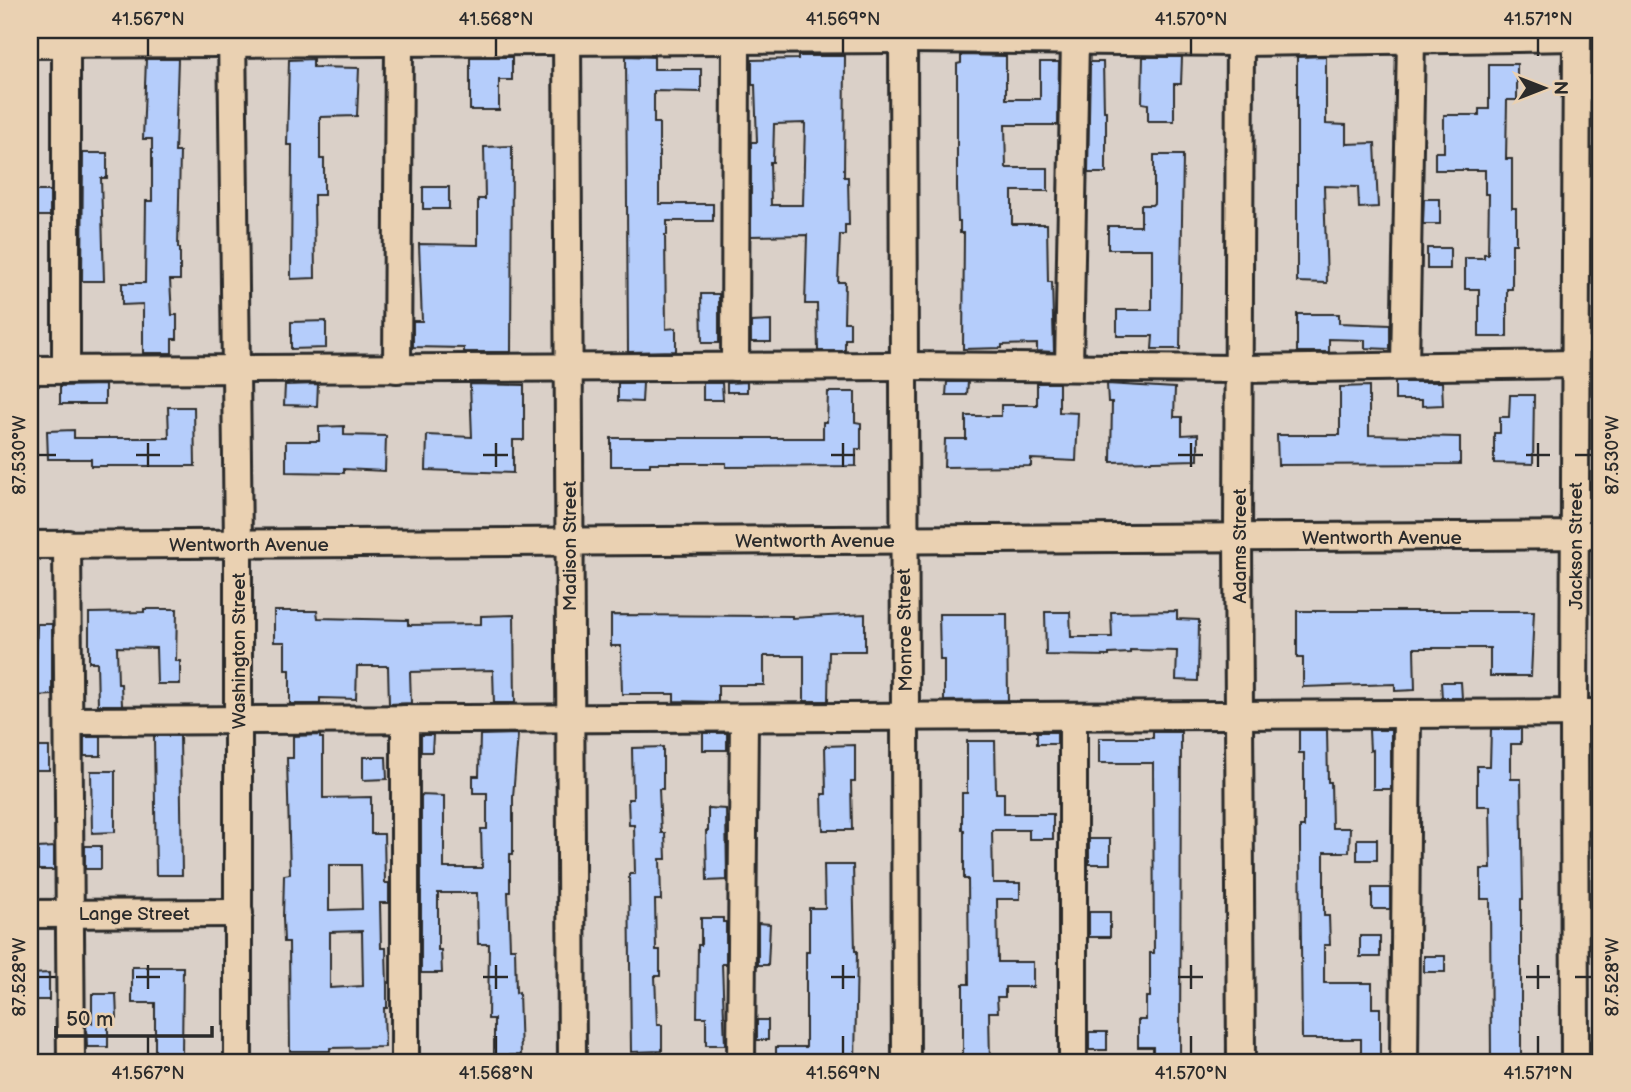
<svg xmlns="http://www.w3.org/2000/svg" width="1631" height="1092" font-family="'Balsamiq Sans',sans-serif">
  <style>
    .building { fill: #b5cdfb; stroke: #2b2b2b; stroke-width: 2; fill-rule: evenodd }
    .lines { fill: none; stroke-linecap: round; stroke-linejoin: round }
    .minor-casing { stroke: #2b2b2b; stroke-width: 32 }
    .minor { stroke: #ead1b2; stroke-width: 26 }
    .ticks { fill: none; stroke: #2b2b2b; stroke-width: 2.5 }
    .labels { text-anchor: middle; stroke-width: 5; stroke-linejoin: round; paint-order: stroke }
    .street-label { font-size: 19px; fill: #2b2b2b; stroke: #ead1b2 }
    .neatline { fill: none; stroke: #2b2b2b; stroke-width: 2.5 }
    .ticks-label { font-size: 18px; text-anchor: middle; fill: #2b2b2b }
  </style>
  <rect width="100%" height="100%" fill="#dad0c8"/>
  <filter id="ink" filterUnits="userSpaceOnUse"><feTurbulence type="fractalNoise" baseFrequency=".0143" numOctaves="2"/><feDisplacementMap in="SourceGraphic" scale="14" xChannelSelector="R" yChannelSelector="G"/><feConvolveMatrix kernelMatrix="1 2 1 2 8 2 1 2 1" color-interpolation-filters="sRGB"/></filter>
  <g filter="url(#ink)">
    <g class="building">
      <path d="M961,55L1006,56V99H1040V62H1059L1058,125H1005L1006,168H1048V191H1012V224H1047L1048,282H1052L1054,352L1037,351V344L1002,345V348L963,349L964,233H960V221H958L957,188V64L961,63Z"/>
      <path d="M626,56L654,57V69H701V92L654,91V123H659V204H713V221H667V235H665L666,329L676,328V351L628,352Z"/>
      <path d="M798,56H845L844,177H848L849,225H845V235H840L838,282H845L844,322H850V339H845V351H818L817,304H805L807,235L751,236V142H757L755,85H752V60L798,59ZM805,123L803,205H771L770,162H773L774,124Z"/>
      <path d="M1326,56V124L1346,125V144L1375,143L1378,207L1359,208L1358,187L1324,186L1327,283L1297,282V57Z"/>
      <path d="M470,57H512V80H499V110H470Z"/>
      <path d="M1143,57H1182L1181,84H1174V121H1148V104L1142,103Z"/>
      <path d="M146,59H178L175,152H180L178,248H180V280H170L172,315H177V339H172V353H143V304L122,305V283H145L146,201H152V139H143Z"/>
      <path d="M313,59V67L359,68L357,116L320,117V159H324V195H314L315,278L291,279L292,145H287L289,60Z"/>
      <path d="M1090,62H1103L1104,111H1106V173H1088Z"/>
      <path d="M1489,64H1517V100H1507L1506,159H1512V208H1516V244H1512V289H1507V337H1479V289H1465V258H1484V254H1488L1489,194H1485V170H1435V152H1444V115H1479V109H1489Z"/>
      <path d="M512,146L511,352H464V348L413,347V321H422L419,244L478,245V199H485L484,147Z"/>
      <path d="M83,153H107V178H101L104,281H82Z"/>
      <path d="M1154,155H1183L1180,349H1152L1153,336H1117V310H1152V249H1108V226H1141V205H1152L1154,203Z"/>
      <rect x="423" y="187" width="26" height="22"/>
      <rect x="31" y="191" width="19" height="25"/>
      <path d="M1424,199H1440V224H1423Z"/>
      <rect x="1427" y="248" width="23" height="21"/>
      <path d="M701,294H719V343H702Z"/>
      <path d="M1297,314H1339V323L1390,325V349L1365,348V340L1329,339V352H1297Z"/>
      <path d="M326,321V348L291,349V322Z"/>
      <path d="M771,321V342H751V322Z"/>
      <path d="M747,382V392H727V383Z"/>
      <path d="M947,382H968L967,395H946Z"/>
      <path d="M1395,382H1442L1443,405L1422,406V400H1395Z"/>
      <path d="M618,383H643L642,402L618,401Z"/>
      <path d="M703,383H722L723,400H703Z"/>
      <path d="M1037,383H1059V412L1078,413L1076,461L1031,459V466L944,467L945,439H966V416H1001V405H1037Z"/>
      <path d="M318,384L317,406L284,405L285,385Z"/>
      <path d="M470,384L524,385V440H513V473L426,470L427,435L472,437Z"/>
      <path d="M1107,384L1175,388L1174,417H1182V435L1198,434V460L1111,462L1112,402H1108Z"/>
      <path d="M105,385V404H60V386Z"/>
      <path d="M1369,386V435L1460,437V464L1278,465L1277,435H1340V387Z"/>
      <path d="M828,392H855V422L861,423V449H856V466L726,467V463H650V466H611V438H823V422H827Z"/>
      <path d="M1510,395H1534L1533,464L1494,463V433H1500V417H1509Z"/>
      <path d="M168,407H194L195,466H91V459H48L47,431L74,430V438H169Z"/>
      <path d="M344,426V435L386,436L385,471L344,469V473L286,472V441H319V427Z"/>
      <path d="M144,609H177L176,661H180V684H157L156,648L117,647L118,684H121L122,705H98L97,662H89V613L144,612Z"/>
      <path d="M274,611H317L318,618L408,620V625L481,624V616L514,615L515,703H494L493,670L410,672L411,703L389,704L388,666H357L356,699L320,698V704H290V670H285V642H274Z"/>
      <path d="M1177,611V619L1199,620L1198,681L1176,680L1177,651L1130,650V653L1109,654V656L1046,655L1045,612H1070L1071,637H1112L1111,612Z"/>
      <path d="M1297,611H1534L1531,676H1490V648H1414L1415,690L1395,691V684L1303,687V658H1297Z"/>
      <path d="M865,614V651H829L828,701H804V656H764V685H718V702L674,701V694H622L621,646H611V615L792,616V618Z"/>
      <path d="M939,614H1007L1008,700L944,701V660H940Z"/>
      <path d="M37,624H52V695L35,696Z"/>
      <path d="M1441,682H1461L1462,698H1442Z"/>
      <path d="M1491,729H1521V744H1511V779H1521L1523,899H1521V1062H1491L1490,899H1481V869H1491L1490,806H1477V766H1490Z"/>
      <path d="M1299,730H1327L1328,782H1331L1332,828H1350L1349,852H1324V916H1329L1330,945H1324V983H1372V1008H1380V1062H1361V1039H1302L1300,846V827H1304V753H1299Z"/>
      <path d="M1369,730H1391V789H1373V750L1370,751Z"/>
      <rect x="1037" y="732" width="20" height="12"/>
      <path d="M1153,732H1181L1180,1062H1153V1047H1138V1020H1146V997H1150V953H1154L1153,763H1099V738H1153Z"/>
      <rect x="703" y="733" width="24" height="17"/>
      <path d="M518,734L513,797V854H510V892H508L510,948H515L516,993L519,992L521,1055L494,1056V1019H488L489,944H478L477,893H438V950H441L442,973H421V795L444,796V868H482L481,829H487V793H473V776H479L480,735Z"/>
      <path d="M320,735V738H323V798L371,797V834H384L385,883H389V903H380L381,948H386L387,986V1008H384L385,1047L330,1048V1051H290L289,942H284L283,918L284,875L290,874L287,758H293V736ZM329,865H361L362,909L329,910ZM362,931L363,986L330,988V932Z"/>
      <path d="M421,735H433L432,752H421Z"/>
      <path d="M154,736H180L182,875H156Z"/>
      <rect x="84" y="737" width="17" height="19"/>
      <path d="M967,741H995L996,793H1004V814H1053V839H1029V830H992L993,883H1020V899H997L998,962H1033V987H1005V997H997L998,1012H989L990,1062H963V984H969L968,879H964V830H962V793H967Z"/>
      <path d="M855,745V782H851L852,830H823L822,794H826L825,746Z"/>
      <rect x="30" y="747" width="19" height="23"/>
      <path d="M663,747V789H659L661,833H665L666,859H660L661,900H655L656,950H660V976H655L657,1025H662V1051L631,1052L629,874H635L634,825H629L628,799H633L632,748Z"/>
      <path d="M363,757H386L387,779L363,780Z"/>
      <path d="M91,771H115V832L92,833Z"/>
      <path d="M708,808L726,809L727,880L707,881L706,831H708Z"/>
      <rect x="1089" y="839" width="21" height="25"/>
      <rect x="1357" y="839" width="20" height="21"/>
      <rect x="85" y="846" width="16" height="23"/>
      <path d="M54,847V870H38V848Z"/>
      <path d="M824,865H853L855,951H857L855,1062H776V1047H806V951H809V908H825Z"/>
      <rect x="1372" y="888" width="18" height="21"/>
      <rect x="1089" y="912" width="21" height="25"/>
      <path d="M701,918H723V922H726V964H722L725,1045H706V1017H697L698,945H701Z"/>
      <path d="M758,923L770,924L768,965H758Z"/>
      <rect x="1360" y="936" width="20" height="21"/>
      <rect x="1424" y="956" width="21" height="16"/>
      <path d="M132,967H183L182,1054H155V1003H132Z"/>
      <path d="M49,973V1000H30V974Z"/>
      <path d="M92,994H116L117,1018H108V1047H87L86,1023H92Z"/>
      <rect x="757" y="1020" width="11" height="20"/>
      <rect x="1089" y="1032" width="18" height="18"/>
    </g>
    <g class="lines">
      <g class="minor-casing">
        <g id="minor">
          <path d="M232,30L238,544V1062"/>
          <path d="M567,30L572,1062"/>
          <path d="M903,30L906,1062"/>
          <path d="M1240,30L1238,538L1241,1062"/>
          <path d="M30,44L903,39L1240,42L1577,37"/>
          <path d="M1405,366L1411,39"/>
          <path d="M735,367L736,40"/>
          <path d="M1069,367L1075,40"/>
          <path d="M397,369L399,42"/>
          <path d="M30,370L903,366L1239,369L1575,364"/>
          <path d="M66,370V44"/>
          <path d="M67,544L71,1062"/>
          <path d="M30,545L1601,535"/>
          <path d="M1073,716V1062"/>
          <path d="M69,721L1601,713"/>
          <path d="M30,914L239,913"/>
          <path d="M405,1062V719"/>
          <path d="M741,1062L744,718"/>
          <path d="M1404,1062L1407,714"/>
          <path d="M1575,1062L1574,714L1577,30"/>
        </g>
      </g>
      <use href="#minor" class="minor"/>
    </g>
  </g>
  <path class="ticks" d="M148,38V56M496,38V56M843,38V56M1191,38V56M1538,38V56M148,443V467M496,443V467M843,443V467M1191,443V467M1538,443V467M38,455H56M136,455H160M483,455H508M831,455H855M1178,455H1203M1526,455H1550M1575,455H1592M148,965V989M496,965V989M843,965V989M1191,965V989M1538,965V989M38,977H56M136,977H160M483,977H508M831,977H855M1178,977H1203M1526,977H1550M1575,977H1592M148,1036V1054M496,1036V1054M843,1036V1054M1191,1036V1054M1538,1036V1054"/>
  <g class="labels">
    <g class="street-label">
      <text x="1382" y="544">Wentworth Avenue</text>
      <text x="815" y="547">Wentworth Avenue</text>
      <text x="249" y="551">Wentworth Avenue</text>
      <text transform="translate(569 546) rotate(-90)" y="7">Madison Street</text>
      <text transform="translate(1239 546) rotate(-90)" y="7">Adams Street</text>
      <text transform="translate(1575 546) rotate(-90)" y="7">Jackson Street</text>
      <text transform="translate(904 630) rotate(-91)" y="7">Monroe Street</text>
      <text transform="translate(238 651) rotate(-90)" y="7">Washington Street</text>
      <text x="134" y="920">Lange Street</text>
    </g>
  </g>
  <rect width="1631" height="1092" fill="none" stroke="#ead1b2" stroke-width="77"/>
  <g transform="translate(1544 88) rotate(90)" stroke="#ead1b2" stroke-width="5" paint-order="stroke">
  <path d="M0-5L12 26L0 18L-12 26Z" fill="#2b2b2b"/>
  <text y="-10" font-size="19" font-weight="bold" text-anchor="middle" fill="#2b2b2b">N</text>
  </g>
  <path d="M56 1026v10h156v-10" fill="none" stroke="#2b2b2b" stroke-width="3.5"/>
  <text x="66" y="1026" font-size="21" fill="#2b2b2b" stroke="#ead1b2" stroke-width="5" paint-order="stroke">50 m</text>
  <rect x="38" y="38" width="1554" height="1016" class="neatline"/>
  <g class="ticks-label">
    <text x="148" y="25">41.567°N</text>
    <text x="496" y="25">41.568°N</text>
    <text x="843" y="25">41.569°N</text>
    <text x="1191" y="25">41.570°N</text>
    <text x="1538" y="25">41.571°N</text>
    <text transform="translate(1612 455) rotate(-90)" y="6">87.530°W</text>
    <text transform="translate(19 455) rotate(-90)" y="6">87.530°W</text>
    <text transform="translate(1612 977) rotate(-90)" y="6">87.528°W</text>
    <text transform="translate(19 977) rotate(-90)" y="6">87.528°W</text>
    <text x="148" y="1079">41.567°N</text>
    <text x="496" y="1079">41.568°N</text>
    <text x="843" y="1079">41.569°N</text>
    <text x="1191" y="1079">41.570°N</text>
    <text x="1538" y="1079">41.571°N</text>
  </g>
</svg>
